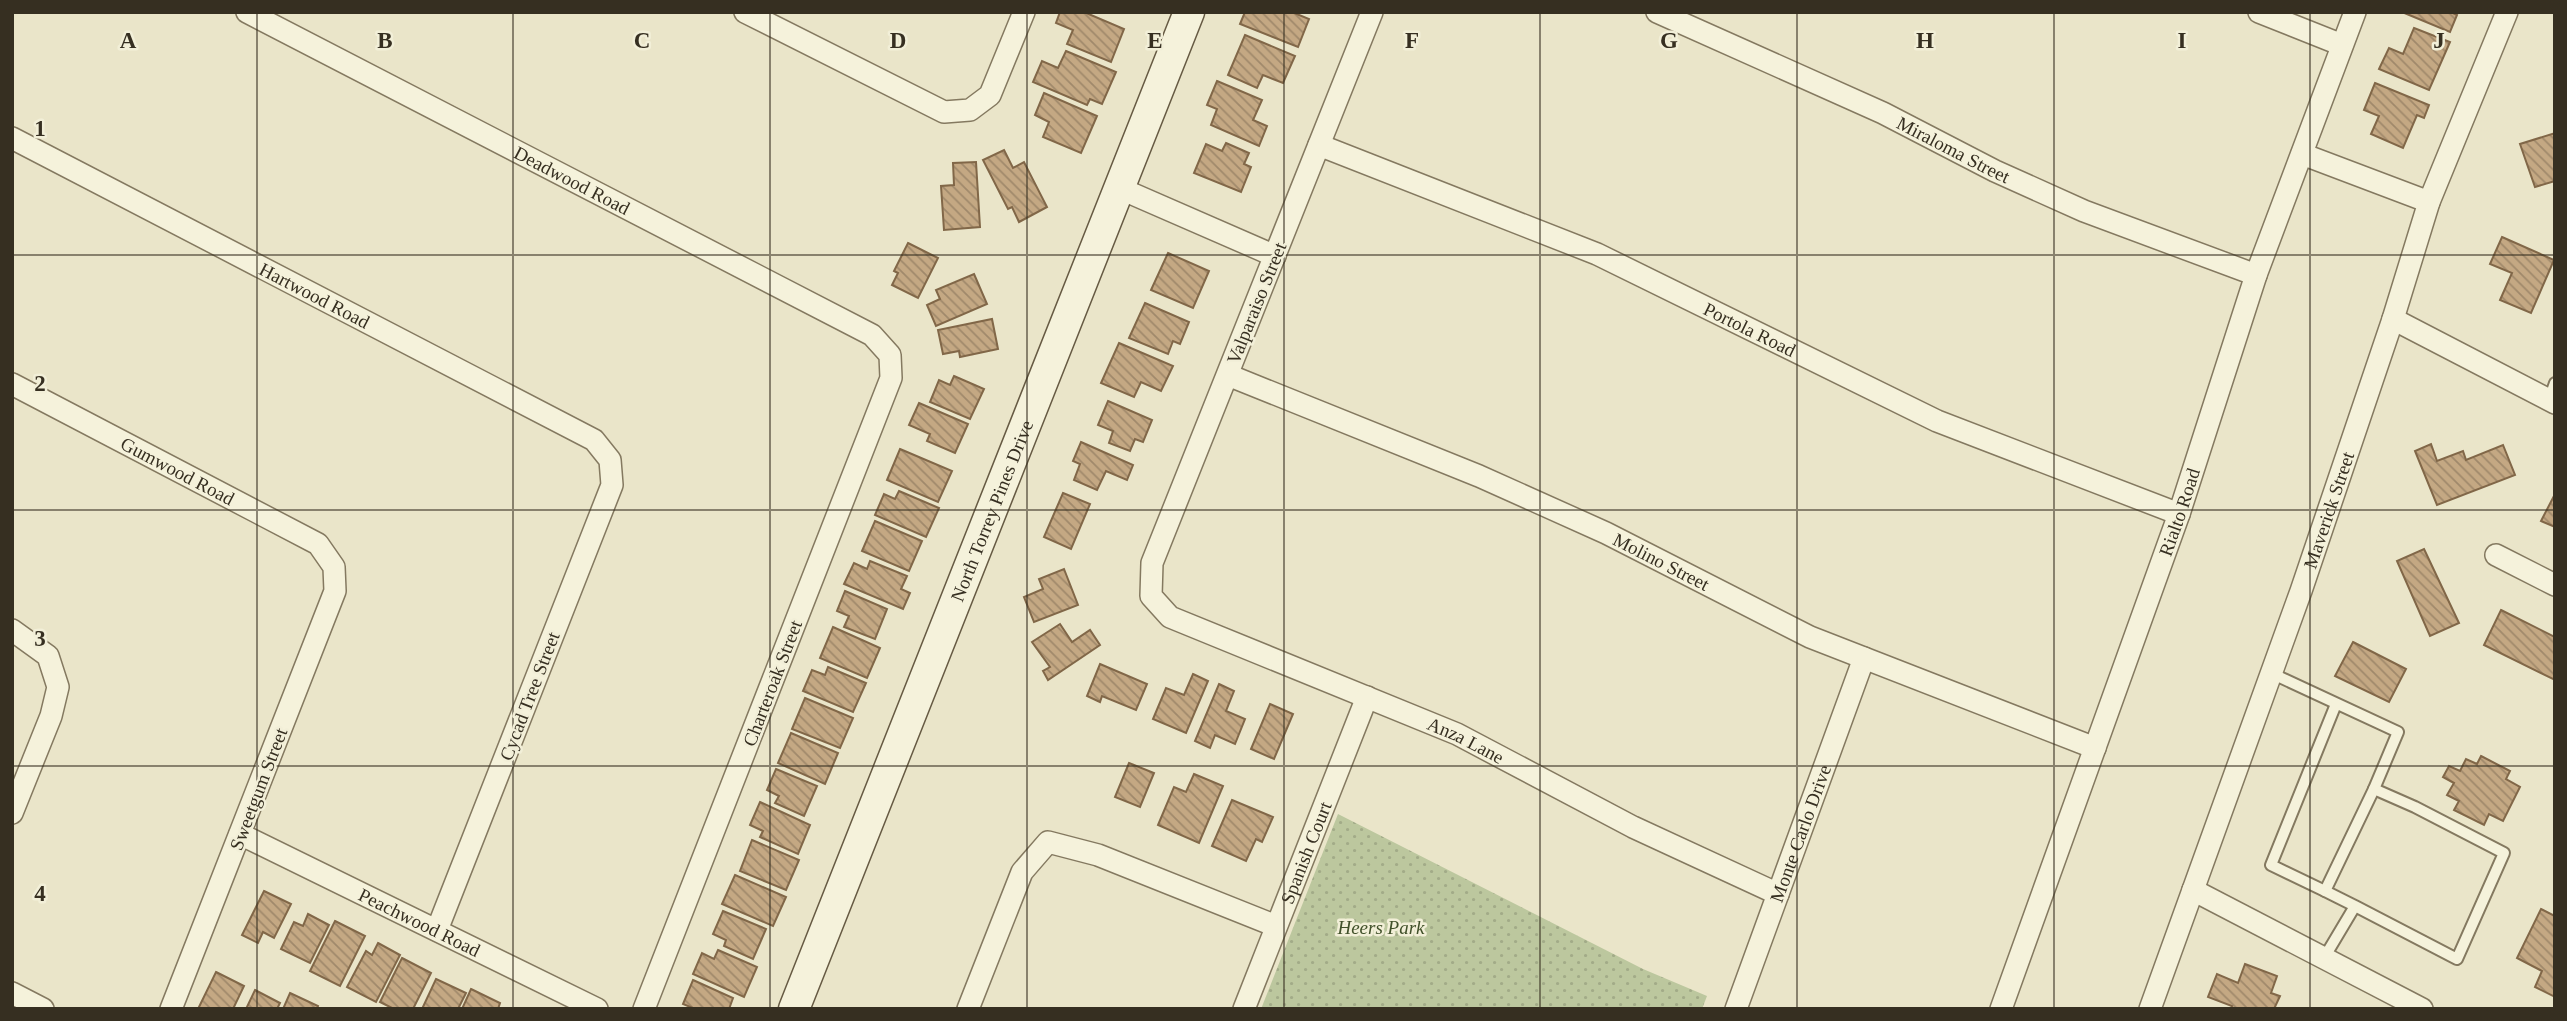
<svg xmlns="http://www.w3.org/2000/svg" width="2567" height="1021" font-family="Georgia,serif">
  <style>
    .park { fill: url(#park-dots) }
    .building { fill: url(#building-back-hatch); stroke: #816748; stroke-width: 2 }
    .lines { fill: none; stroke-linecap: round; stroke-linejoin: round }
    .lane-casing { stroke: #847960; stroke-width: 14 }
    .street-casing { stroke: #847960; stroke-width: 24 }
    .secondary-casing { stroke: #665a43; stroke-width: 33 }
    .lane { stroke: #f5f2db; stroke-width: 10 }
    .street { stroke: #f5f2db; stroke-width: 21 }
    .secondary { stroke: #f5f2db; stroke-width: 30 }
    .grid { fill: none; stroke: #362f21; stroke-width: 2; stroke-opacity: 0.55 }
    .labels { text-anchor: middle; stroke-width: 5; stroke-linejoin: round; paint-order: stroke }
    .street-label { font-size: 19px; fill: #362f21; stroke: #f2efd8 }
    .park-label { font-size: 19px; font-style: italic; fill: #41512a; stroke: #f2efd8 }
    .grid-label { font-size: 23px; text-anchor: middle; font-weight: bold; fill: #362f21; stroke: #f2efd8; stroke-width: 5; stroke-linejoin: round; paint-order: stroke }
  </style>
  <defs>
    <pattern id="park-dots" width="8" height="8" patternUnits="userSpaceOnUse" patternTransform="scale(1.75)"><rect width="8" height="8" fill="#bcc79e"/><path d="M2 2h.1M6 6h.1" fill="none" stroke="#a2ab88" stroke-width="1.8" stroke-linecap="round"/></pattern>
    <pattern id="building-back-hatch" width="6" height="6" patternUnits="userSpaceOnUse" patternTransform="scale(1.75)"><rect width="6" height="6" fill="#c4a883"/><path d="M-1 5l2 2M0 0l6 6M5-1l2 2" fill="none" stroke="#a0896b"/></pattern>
  </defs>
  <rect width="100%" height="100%" fill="#eae5c9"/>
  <path class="park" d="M1338,814L1643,969L1707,996L1702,1009H1261Z"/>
  <g class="building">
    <path d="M1060,12H1084L1124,29L1111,62L1067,44L1073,30L1056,23Z"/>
    <path d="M1245,12H1292L1309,19L1298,47L1240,24Z"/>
    <path d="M2402,12H2451L2457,15L2450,32Z"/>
    <path d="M2414,28L2450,42L2429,90L2379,69L2389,48L2403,54Z"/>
    <path d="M1245,35L1295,56L1283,83L1263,75L1257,88L1228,75Z"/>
    <path d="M1066,51L1116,72L1102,104L1090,99L1087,105L1033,82L1042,61L1058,68Z"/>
    <path d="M1217,81L1262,100L1253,120L1267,126L1259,146L1211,125L1217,109L1207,105Z"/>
    <path d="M2375,83L2429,105L2424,118L2417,115L2403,148L2371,134L2379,116L2364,110Z"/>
    <path d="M1044,93L1097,116L1081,153L1043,137L1049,122L1035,115Z"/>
    <path d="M2555,133V181L2535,187L2520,144Z"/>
    <path d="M1226,143L1249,153L1244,164L1251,167L1241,192L1194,173L1206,144L1222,151Z"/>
    <path d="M1004,150L1013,168L1024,162L1047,207L1019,222L1012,207L1008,209L983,160Z"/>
    <path d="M976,162L980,227L944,230L941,186L954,185L953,163Z"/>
    <path d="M2502,237L2554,260L2531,313L2500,300L2512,273L2490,264Z"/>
    <path d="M908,243L938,258L918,298L892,285L898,273L894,271Z"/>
    <path d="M1168,253L1209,271L1193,308L1151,290Z"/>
    <path d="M974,274L987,304L936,326L927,305L940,299L936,290Z"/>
    <path d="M1145,303L1189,322L1180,344L1173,341L1168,354L1129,338Z"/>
    <path d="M992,319L998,349L960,357L959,351L943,354L938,330Z"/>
    <path d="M1119,343L1173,366L1161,391L1141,382L1134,397L1101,383Z"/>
    <path d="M954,376L984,389L970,419L930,402L939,380L950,385Z"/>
    <path d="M1108,401L1152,420L1143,442L1135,439L1130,451L1109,443L1113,431L1098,425Z"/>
    <path d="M919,403L968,424L955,453L927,441L930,434L909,425Z"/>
    <path d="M1081,442L1133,465L1127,480L1106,471L1097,490L1074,480L1080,464L1073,461Z"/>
    <path d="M2431,444L2437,461L2463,451L2466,460L2503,445L2515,475L2437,505L2415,451Z"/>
    <path d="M900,449L952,471L938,502L887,480Z"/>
    <path d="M899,491L939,508L926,537L875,515L884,494L895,499Z"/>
    <path d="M1063,493L1090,504L1071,549L1044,537Z"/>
    <path d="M2555,494V527L2541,521Z"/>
    <path d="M875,521L922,541L909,571L862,551Z"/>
    <path d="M2424,549L2459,623L2430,636L2397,561Z"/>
    <path d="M870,561L907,576L901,589L910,593L903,609L844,584L854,563L867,569Z"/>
    <path d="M1064,569L1078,605L1034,622L1024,597L1043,589L1039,579Z"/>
    <path d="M845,591L887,609L875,639L844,627L849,616L837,611Z"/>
    <path d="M2501,610L2555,637V680L2484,645Z"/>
    <path d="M1060,624L1072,642L1090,630L1100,645L1048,680L1043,671L1050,667L1032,642Z"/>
    <path d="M833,627L880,648L867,678L820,658Z"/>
    <path d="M2353,642L2406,669L2389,702L2335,676Z"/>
    <path d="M1100,664L1147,684L1136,710L1102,696L1100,702L1087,696Z"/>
    <path d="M828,667L866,683L853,712L803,691L812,670L825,675Z"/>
    <path d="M1193,674L1208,681L1186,733L1153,719L1166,688L1184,695Z"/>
    <path d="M1219,684L1234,691L1226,711L1245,719L1235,744L1215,735L1210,748L1195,741Z"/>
    <path d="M805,698L853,718L840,748L792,729Z"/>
    <path d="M1270,704L1293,714L1274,759L1251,749Z"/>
    <path d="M791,733L838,753L825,784L778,763Z"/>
    <path d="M2481,756L2510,771L2506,779L2520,787L2503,821L2489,814L2484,825L2454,810L2459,801L2447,795L2454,783L2443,777L2449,766L2460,771L2466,759L2477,764Z"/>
    <path d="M1129,763L1154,773L1140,807L1115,797Z"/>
    <path d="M776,769L817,786L804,816L775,803L779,796L767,790Z"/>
    <path d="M1194,774L1223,786L1199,843L1158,825L1174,787L1186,792Z"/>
    <path d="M1232,800L1273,817L1262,842L1256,839L1246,861L1212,846Z"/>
    <path d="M760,802L810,825L798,854L760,837L763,831L750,825Z"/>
    <path d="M752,840L799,860L786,890L740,871Z"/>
    <path d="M735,875L786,897L773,926L722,904Z"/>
    <path d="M264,891L291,904L274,938L263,932L258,943L242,935Z"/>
    <path d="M2541,909L2555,916V997L2535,987L2542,971L2517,958Z"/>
    <path d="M723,911L766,929L753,959L724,946L726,940L713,934Z"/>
    <path d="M308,914L329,925L310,963L281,949L294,922L303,926Z"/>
    <path d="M335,921L365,936L340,986L310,971Z"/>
    <path d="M378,943L400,955L376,1002L347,987L366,951L372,955Z"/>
    <path d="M718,950L757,967L744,997L693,974L702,953L714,959Z"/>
    <path d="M402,958L431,973L413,1009H394L380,1002Z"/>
    <path d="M2245,964L2277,976L2271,993L2280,996L2274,1009H2231L2232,1006L2208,997L2217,974L2238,983Z"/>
    <path d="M216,972L244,986L233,1009H198Z"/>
    <path d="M436,979L466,993L458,1009H422Z"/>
    <path d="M693,980L733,998L729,1009H695L683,1004Z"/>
    <path d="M471,989L500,1003L498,1009H462Z"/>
    <path d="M255,990L280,1003L277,1009H246Z"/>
    <path d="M290,993L318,1006L317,1009H283Z"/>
  </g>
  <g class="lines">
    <g class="lane-casing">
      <g id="lane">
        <path d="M2549,400L2555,383"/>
        <path d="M2271,673L2398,732L2374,789"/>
        <path d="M2325,891L2271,865L2336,704"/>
        <path d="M2324,958L2355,906L2457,959L2504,853L2415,807L2374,789L2325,891L2355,906"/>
      </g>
    </g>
    <g class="street-casing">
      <g id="street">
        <path id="s1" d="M247,12L872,335L890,355L891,378L644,1009"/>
        <path d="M745,12L944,112L970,110L990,95L1024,12"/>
        <path id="s2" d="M1372,12L1152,563L1151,596L1170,617L1457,734L1633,827L1778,894"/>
        <path id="s3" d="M1657,12L1883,113L1995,171L2084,211L2256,275"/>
        <path d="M2259,12L2342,45"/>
        <path id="s4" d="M12,138L594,440L610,460L612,485L437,930"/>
        <path id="s5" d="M1319,145L1597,254L1937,421L2179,514"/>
        <path d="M2302,154L2429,202"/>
        <path d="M1119,188L1275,256"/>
        <path d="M2393,319L2555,403"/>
        <path id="s6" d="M1228,375L1479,476L1606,533L1810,637L2095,748"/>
        <path id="s7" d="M12,384L318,544L334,567L335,591L171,1009"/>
        <path d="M2496,555L2555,585"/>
        <path d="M12,630L48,656L58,687L51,716L12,813"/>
        <path id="s8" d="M240,834L597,1009"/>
        <path d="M2193,890L2422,1009"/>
        <path d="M12,993L43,1009"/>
        <path d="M968,1009L1022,872L1048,842L1098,855L1276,926"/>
        <path id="s9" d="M1244,1009L1367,697"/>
        <path id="s10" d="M1736,1009L1864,658"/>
        <path id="s11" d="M2001,1009L2179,514L2256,275L2355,12"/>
        <path id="s12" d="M2150,1009L2301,591L2393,319L2429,202L2507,12"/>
      </g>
    </g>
    <g class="secondary-casing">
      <g id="secondary">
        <path id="s13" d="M794,1009L1189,12"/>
      </g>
    </g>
    <use href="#lane" class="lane"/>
    <use href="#street" class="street"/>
    <use href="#secondary" class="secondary"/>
  </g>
  <path class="grid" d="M257,12V1009M513,12V1009M770,12V1009M1027,12V1009M1284,12V1009M1540,12V1009M1797,12V1009M2054,12V1009M2310,12V1009M12,255H2555M12,510H2555M12,766H2555"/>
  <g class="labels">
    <g class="street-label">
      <text dy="7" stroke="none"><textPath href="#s3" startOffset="327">Miraloma Street</textPath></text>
      <text dy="7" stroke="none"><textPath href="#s1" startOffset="366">Deadwood Road</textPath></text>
      <text dy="7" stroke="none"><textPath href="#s4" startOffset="341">Hartwood Road</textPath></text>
      <text transform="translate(1256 303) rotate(-68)" y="7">Valparaiso Street</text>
      <text dy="7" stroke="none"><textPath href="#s5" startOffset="469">Portola Road</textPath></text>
      <text dy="7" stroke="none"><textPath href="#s7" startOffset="187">Gumwood Road</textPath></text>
      <text dy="7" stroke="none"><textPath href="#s12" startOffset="530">Maverick Street</textPath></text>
      <text dy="7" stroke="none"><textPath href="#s13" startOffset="536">North Torrey Pines Drive</textPath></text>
      <text dy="7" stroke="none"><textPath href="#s11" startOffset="528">Rialto Road</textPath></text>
      <text dy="7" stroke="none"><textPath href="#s6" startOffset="472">Molino Street</textPath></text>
      <text transform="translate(772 683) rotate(-69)" y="7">Charteroak Street</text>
      <text transform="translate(529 696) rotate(-69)" y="7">Cycad Tree Street</text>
      <text dy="7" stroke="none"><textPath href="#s2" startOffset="975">Anza Lane</textPath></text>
      <text transform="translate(258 789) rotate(-69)" y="7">Sweetgum Street</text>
      <text dy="7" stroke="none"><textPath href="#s10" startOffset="187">Monte Carlo Drive</textPath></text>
      <text dy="7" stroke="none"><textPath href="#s9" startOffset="168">Spanish Court</textPath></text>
      <text dy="7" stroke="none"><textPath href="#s8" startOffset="200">Peachwood Road</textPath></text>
    </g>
    <g class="park-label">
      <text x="1381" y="934">Heers Park</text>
    </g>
  </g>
  <g class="grid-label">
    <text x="128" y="48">A</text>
    <text x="385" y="48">B</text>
    <text x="642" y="48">C</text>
    <text x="898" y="48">D</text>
    <text x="1155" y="48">E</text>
    <text x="1412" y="48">F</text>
    <text x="1669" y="48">G</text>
    <text x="1925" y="48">H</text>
    <text x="2182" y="48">I</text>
    <text x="2439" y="48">J</text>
    <text x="40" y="136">1</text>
    <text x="40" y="391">2</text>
    <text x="40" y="646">3</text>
    <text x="40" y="901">4</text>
  </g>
  <rect width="2567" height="1021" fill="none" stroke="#362f21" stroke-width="28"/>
</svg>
